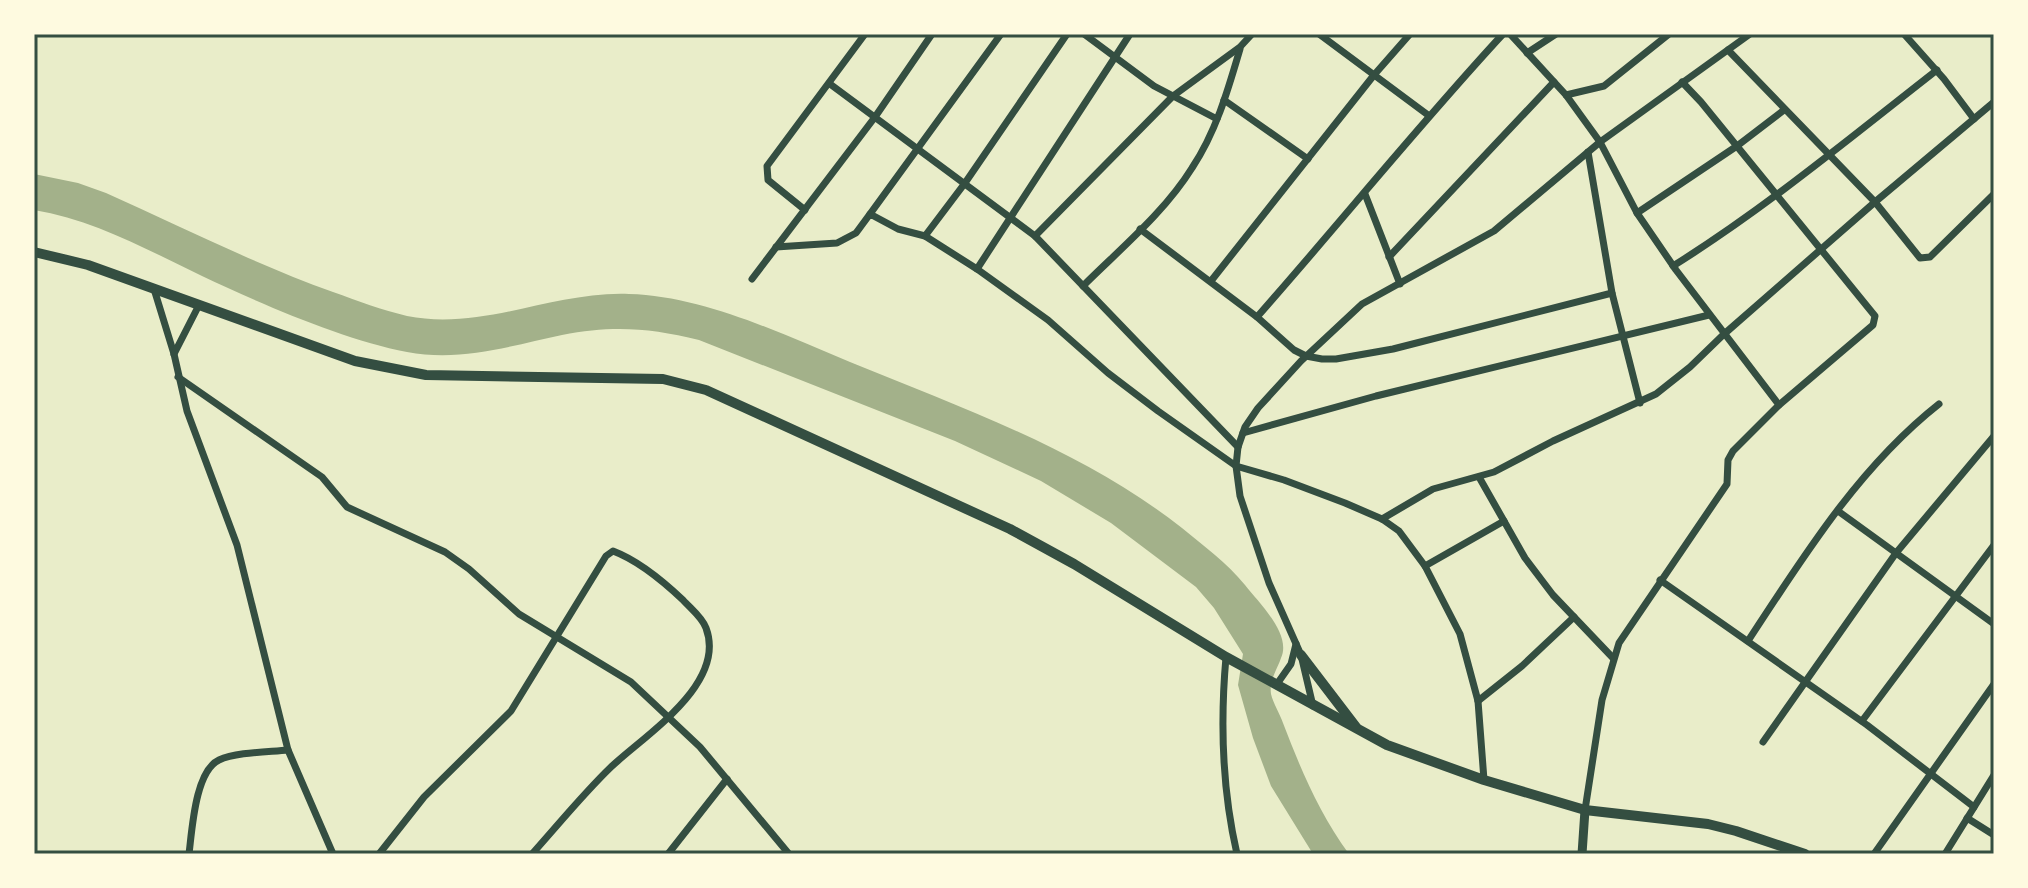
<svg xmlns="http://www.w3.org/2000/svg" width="2028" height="888" font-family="'Source Sans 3',sans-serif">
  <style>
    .water { fill: #a3b18a }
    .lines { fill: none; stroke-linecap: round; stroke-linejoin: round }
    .minor { stroke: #344e41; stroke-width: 7 }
    .tertiary { stroke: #344e41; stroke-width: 9 }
    .secondary { stroke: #344e41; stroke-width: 10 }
    .neatline { fill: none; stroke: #344e41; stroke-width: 3 }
  </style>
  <rect width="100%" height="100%" fill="#e9edc9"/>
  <path class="water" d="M34,174L78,183L106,193C182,227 255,264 333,292C358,301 382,310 407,316C483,331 554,291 629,294C704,296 782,334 850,362C965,409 1084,451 1182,528C1204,546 1227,563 1245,585C1259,603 1292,634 1281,658C1277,670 1269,680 1271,694C1273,703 1280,714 1283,723C1301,770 1319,813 1349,854H1313L1271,786L1253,738L1238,685L1243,654L1214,608L1196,587L1111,523L1041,481L955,441L699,340C650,328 613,325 562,335C510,346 461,362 407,352C344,340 261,304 202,276C148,250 94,220 34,210Z"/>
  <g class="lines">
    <g class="minor">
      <path d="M1084,34L1154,86L1217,119"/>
      <path d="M1319,34L1428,115"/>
      <path d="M1510,34L1566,95L1600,142L1637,213L1676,270L1779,405L1733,451L1728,460L1727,484L1619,643L1602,700L1585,810"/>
      <path d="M1904,34L1944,79L1974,119"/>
      <path d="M1728,50L1875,202L1920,258L1930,257L1994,194"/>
      <path d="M1527,53L1556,34"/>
      <path d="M1682,82L1701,102L1875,316L1873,325L1779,405"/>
      <path d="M830,84L1035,236L1238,447"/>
      <path d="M1566,95L1604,86L1669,34"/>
      <path d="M1224,100L1308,159"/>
      <path d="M1588,152L1612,293L1640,403"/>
      <path d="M1365,194L1400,284"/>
      <path d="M805,210L768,180L767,166L865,34"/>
      <path d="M1637,213L1737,146L1784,110"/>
      <path d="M870,214L1001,34"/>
      <path d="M1140,229L1257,317L1294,350L1306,356L1322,359H1336L1393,349L1612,293"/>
      <path d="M925,236L965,183L1067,34"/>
      <path d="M1035,236L1173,96L1240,47L1252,34"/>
      <path d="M776,247L837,243L856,233L870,214L898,229L925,236L977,269L1048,320L1108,373L1158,411L1236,466L1284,480L1345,503L1382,519L1399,531L1425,566L1460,634L1478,701L1484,780"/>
      <path d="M1389,257L1554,82"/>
      <path d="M1673,266C1766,208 1851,137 1937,70"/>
      <path d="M977,269L1130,34"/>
      <path d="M752,279L875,117L932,34"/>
      <path d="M1211,281L1374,75L1410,34"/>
      <path d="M1083,286C1120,249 1164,213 1192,168C1216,132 1228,90 1240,49"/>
      <path d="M154,289L174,354L187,411L237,545L288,750L333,854"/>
      <path d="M1257,317C1340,223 1418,126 1503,34"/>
      <path d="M174,354L199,305"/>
      <path d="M178,377L322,477L347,507L445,552L469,569L519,614L631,682L700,747L789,854"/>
      <path d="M1243,433L1376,396L1709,315"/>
      <path d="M1479,477L1525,558L1553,595L1613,658"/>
      <path d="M1838,511L1994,624"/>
      <path d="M1382,519L1433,489L1494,472L1553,441L1656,394L1690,367L1723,335L1875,202L1994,102"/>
      <path d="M1425,566L1504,521"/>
      <path d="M1660,580L1867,725L1974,807"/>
      <path d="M1748,641C1803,557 1859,467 1939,404"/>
      <path d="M1226,657C1220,724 1222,789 1237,854"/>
      <path d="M1277,684L1291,664L1296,644"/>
      <path d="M1478,701L1522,666L1574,617"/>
      <path d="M1313,706L1301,655L1269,583L1240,496L1236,466L1238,447L1245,427L1258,408L1301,361L1362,304L1494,231L1600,142L1750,34"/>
      <path d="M1862,721L1994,545"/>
      <path d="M1763,742L1896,553L1994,436"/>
      <path d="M1967,818L1994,835"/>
      <path d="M189,854C192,831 195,771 219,760C236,752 269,752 288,750"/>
      <path d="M379,854L424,797L511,711L606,556L613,551C637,560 664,582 683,600C691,609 702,617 706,628C727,684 645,735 611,767C583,794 558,825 532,854"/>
      <path d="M668,854L727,779"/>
      <path d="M1874,854L1994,684"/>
      <path d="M1945,854L1994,775"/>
    </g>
    <path class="tertiary" d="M1582,854L1585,810"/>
    <g class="secondary">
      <path d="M34,252L88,265L355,361L426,375L663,379L706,390L1010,529L1074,564L1226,657L1387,745L1484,780L1585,810L1708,824L1736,831L1805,854"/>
      <path d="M1301,655L1356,727"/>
    </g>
  </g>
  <rect width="2028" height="888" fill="none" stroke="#fefae0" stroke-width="72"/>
  <rect x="36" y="36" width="1956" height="816" class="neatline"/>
</svg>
